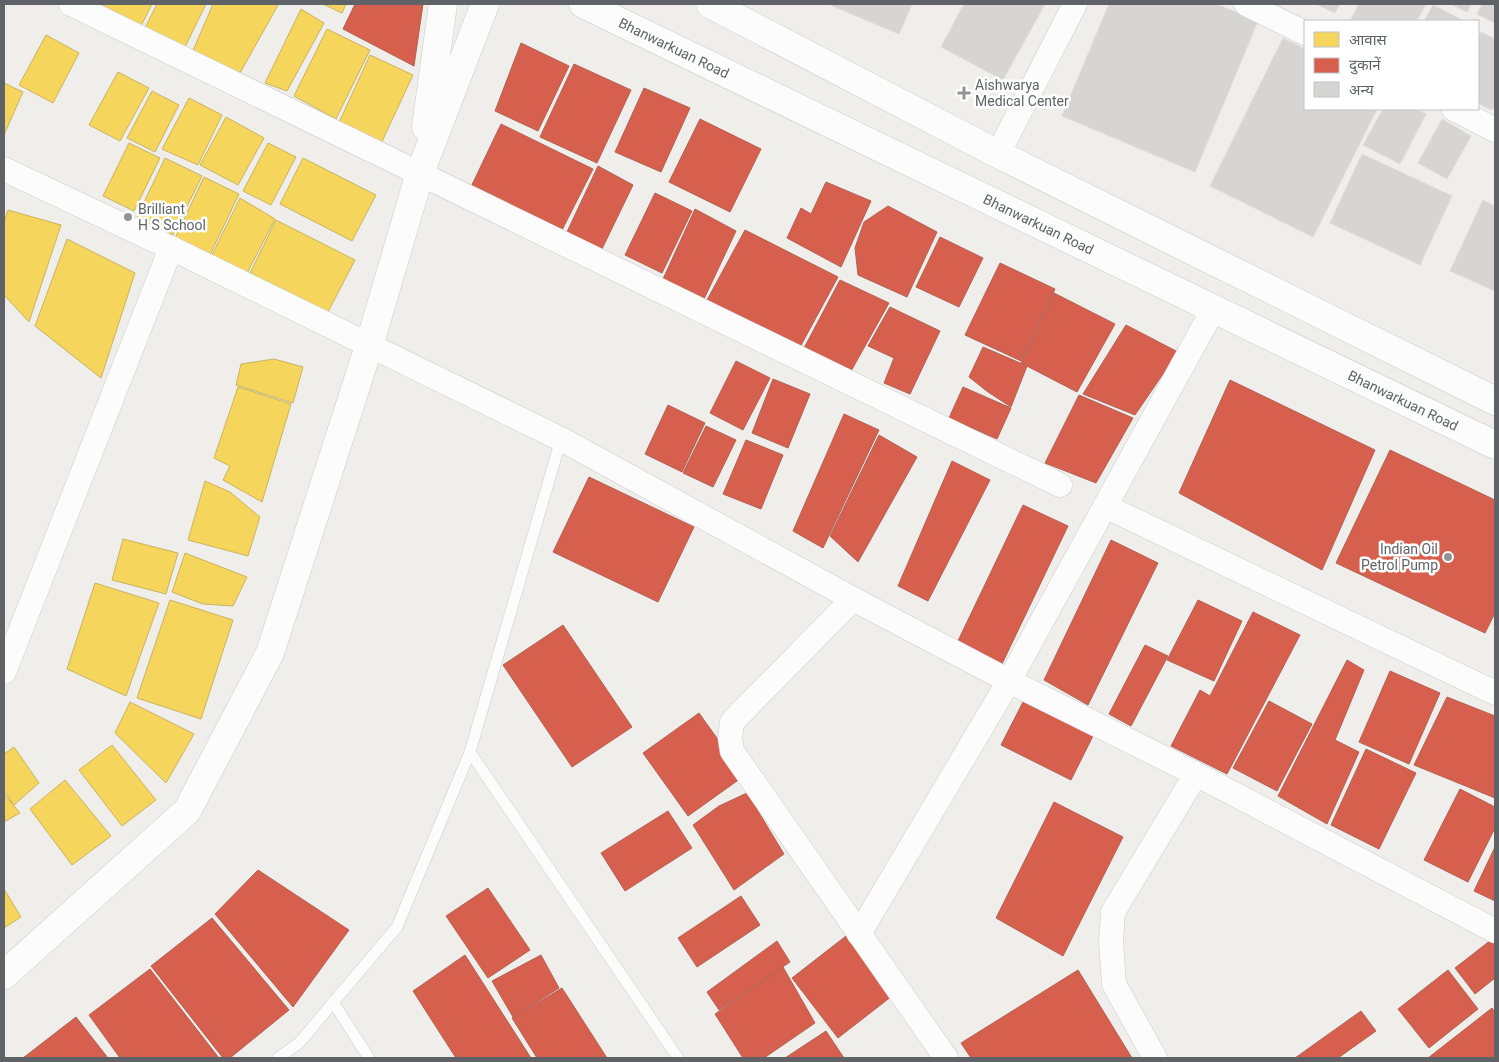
<svg xmlns="http://www.w3.org/2000/svg" width="1499" height="1062" font-family="Roboto,'Noto Sans Devanagari',sans-serif">
  <style>
    .homes { fill: #f6d55c; stroke: #c9b360 }
    .shops { fill: #d6604d; stroke: #b26155 }
    .building { fill: #d6d5d3; stroke: #deddd9 }
    .lines { fill: none; stroke-linecap: round; stroke-linejoin: round }
    .lane-casing { stroke: #cbcccc; stroke-width: 12 }
    .street-casing { stroke: #cbcccc; stroke-width: 25 }
    .secondary-casing { stroke: #cacacb; stroke-width: 29 }
    .lane { stroke: #fdfcfc; stroke-width: 11 }
    .street { stroke: #fdfcfc; stroke-width: 24 }
    .secondary { stroke: #fdfcfc; stroke-width: 28 }
    .poi-dot { fill: #919496; stroke: #fff; stroke-width: 2 }
    .labels { text-anchor: middle; stroke-width: 5; stroke-linejoin: round; paint-order: stroke }
    .street-label { font-size: 14px; fill: #5f6368; stroke: #fff }
    .poi-label { font-size: 14px; fill: #5f6368; stroke: #fff; text-anchor: start }
  </style>
  <rect width="100%" height="100%" fill="#efeeea"/>
  <g class="homes">
    <path d="M105,4H152L140,28L103,7Z"/>
    <path d="M157,4H206L183,51L143,32Z"/>
    <path d="M213,4H274L278,5L240,73L192,53Z"/>
    <path d="M323,4H346L342,13Z"/>
    <path d="M301,9L324,23L287,91L265,83Z"/>
    <path d="M327,29L370,50L336,119L294,96Z"/>
    <path d="M46,35L79,53L53,103L19,85Z"/>
    <path d="M370,55L413,75L379,148L336,129Z"/>
    <path d="M118,72L149,88L120,141L89,125Z"/>
    <path d="M4,83L23,92L4,135Z"/>
    <path d="M152,91L179,105L155,152L127,138Z"/>
    <path d="M189,98L222,115L198,165L162,149Z"/>
    <path d="M226,117L264,138L238,185L200,165Z"/>
    <path d="M129,143L160,158L134,211L103,196Z"/>
    <path d="M268,143L296,157L271,205L243,191Z"/>
    <path d="M165,158L202,176L173,235L137,217Z"/>
    <path d="M303,158L376,195L352,241L280,204Z"/>
    <path d="M204,177L239,194L210,255L175,238Z"/>
    <path d="M240,198L275,219L244,279L210,259Z"/>
    <path d="M8,210L61,225L29,322L4,295V222Z"/>
    <path d="M276,220L355,260L328,312L250,273Z"/>
    <path d="M67,239L135,273L101,378L35,326Z"/>
    <path d="M274,359L303,367L293,403L236,385L241,364Z"/>
    <path d="M238,387L291,404L262,502L223,480L230,466L214,458Z"/>
    <path d="M205,481L230,492L260,517L248,556L188,540Z"/>
    <path d="M123,539L178,553L166,594L112,580Z"/>
    <path d="M185,553L247,577L233,606L203,604L172,592Z"/>
    <path d="M95,583L159,603L126,696L67,669Z"/>
    <path d="M170,600L233,620L201,719L137,698Z"/>
    <path d="M130,702L194,734L166,783L115,733Z"/>
    <path d="M112,745L156,800L122,826L79,770Z"/>
    <path d="M14,747L39,783L14,805L4,791V754Z"/>
    <path d="M65,780L111,836L72,865L30,809Z"/>
    <path d="M4,794L20,813L4,822Z"/>
    <path d="M4,889L21,917L4,928Z"/>
  </g>
  <g class="shops">
    <path d="M355,4H423L414,66L343,29Z"/>
    <path d="M521,43L569,66L538,131L495,111Z"/>
    <path d="M574,64L631,90L597,163L540,137Z"/>
    <path d="M644,88L690,108L661,172L615,152Z"/>
    <path d="M700,119L761,149L730,212L669,182Z"/>
    <path d="M501,124L593,169L560,234L469,191Z"/>
    <path d="M598,166L633,185L601,251L566,234Z"/>
    <path d="M826,182L871,201L841,267L787,238L801,208L811,214Z"/>
    <path d="M655,193L692,211L662,273L625,255Z"/>
    <path d="M888,206L937,232L907,297L858,275L855,248L864,222Z"/>
    <path d="M695,209L736,231L704,299L663,279Z"/>
    <path d="M745,230L838,277L799,349L707,300Z"/>
    <path d="M940,237L983,258L959,307L916,287Z"/>
    <path d="M1000,263L1055,289L1021,361L965,335Z"/>
    <path d="M840,280L889,303L850,373L803,350Z"/>
    <path d="M1054,293L1115,324L1077,392L1021,363Z"/>
    <path d="M890,307L940,331L910,394L884,383L894,358L868,346Z"/>
    <path d="M1126,325L1178,352L1135,415L1083,394Z"/>
    <path d="M983,347L1027,366L1011,407L988,392L969,377Z"/>
    <path d="M736,361L770,378L743,430L710,413Z"/>
    <path d="M773,379L810,394L788,448L752,433Z"/>
    <path d="M1230,380L1375,450L1322,570L1179,493Z"/>
    <path d="M963,387L1011,408L997,439L949,418Z"/>
    <path d="M1079,395L1133,418L1096,483L1045,463Z"/>
    <path d="M668,405L705,423L682,472L645,454Z"/>
    <path d="M844,414L879,430L823,548L793,531Z"/>
    <path d="M706,426L736,440L713,487L683,473Z"/>
    <path d="M879,435L917,457L858,562L830,536Z"/>
    <path d="M746,440L783,455L761,509L723,494Z"/>
    <path d="M1390,450L1495,500V613L1485,633L1336,563Z"/>
    <path d="M952,461L990,480L928,601L898,586Z"/>
    <path d="M589,477L694,527L658,602L553,552Z"/>
    <path d="M1023,505L1068,526L1001,666L956,645Z"/>
    <path d="M1111,540L1158,563L1088,705L1044,680Z"/>
    <path d="M1198,600L1242,621L1214,681L1167,660Z"/>
    <path d="M1253,612L1300,635L1227,774L1171,746L1200,690L1210,696Z"/>
    <path d="M563,625L632,727L572,767L503,665Z"/>
    <path d="M1145,645L1168,656L1131,726L1109,714Z"/>
    <path d="M1347,660L1364,670L1335,740L1359,752L1327,824L1278,796Z"/>
    <path d="M1390,671L1440,693L1409,764L1359,742Z"/>
    <path d="M1447,697L1495,716V798L1414,765Z"/>
    <path d="M1024,700L1094,734L1071,780L1001,745Z"/>
    <path d="M1269,701L1312,724L1277,791L1233,768Z"/>
    <path d="M699,713L744,776L688,816L643,753Z"/>
    <path d="M1366,749L1416,773L1379,849L1331,825Z"/>
    <path d="M1460,789L1495,807V828L1468,882L1424,860Z"/>
    <path d="M747,793L784,854L734,890L693,825L719,806Z"/>
    <path d="M1054,802L1123,837L1063,956L996,918Z"/>
    <path d="M668,811L692,848L625,891L601,853Z"/>
    <path d="M1495,847V901L1474,891Z"/>
    <path d="M258,870L349,930L293,1007L215,914Z"/>
    <path d="M488,888L530,950L488,978L446,916Z"/>
    <path d="M741,896L760,925L697,967L678,938Z"/>
    <path d="M212,918L289,1010L230,1058H223L151,966Z"/>
    <path d="M846,936L892,996L838,1038L792,978Z"/>
    <path d="M1491,940L1495,946V978L1475,994L1455,968Z"/>
    <path d="M777,941L790,962L719,1010L707,992Z"/>
    <path d="M465,955L531,1058H456L413,991Z"/>
    <path d="M541,955L559,988L513,1017L492,981Z"/>
    <path d="M783,967L815,1023L764,1058H743L715,1014Z"/>
    <path d="M150,969L219,1058H120L89,1015Z"/>
    <path d="M1078,970L1132,1058H971L961,1043Z"/>
    <path d="M1448,970L1478,1009L1429,1048L1398,1009Z"/>
    <path d="M562,988L607,1058H537L512,1018Z"/>
    <path d="M1492,1008L1495,1012V1058H1428Z"/>
    <path d="M1361,1011L1376,1031L1338,1058H1295Z"/>
    <path d="M76,1017L108,1058H23Z"/>
    <path d="M826,1031L844,1058H785Z"/>
  </g>
  <g class="building">
    <path d="M828,4H912L899,34Z"/>
    <path d="M964,4H1045L1003,80L941,47Z"/>
    <path d="M1109,4H1216L1258,21L1195,172L1062,116Z"/>
    <path d="M1316,4H1340L1335,13Z"/>
    <path d="M1359,4H1426L1417,21H1350Z"/>
    <path d="M1451,4H1471L1467,12Z"/>
    <path d="M1482,4H1495V23L1477,14Z"/>
    <path d="M1433,5L1464,21H1424Z"/>
    <path d="M1481,32L1495,39V104L1492,110L1478,103V38Z"/>
    <path d="M1283,38L1305,49V109H1377L1313,237L1210,186Z"/>
    <path d="M1383,109H1416L1426,114L1400,164L1363,145Z"/>
    <path d="M1442,119L1471,136L1447,179L1418,163Z"/>
    <path d="M1362,154L1452,196L1420,265L1330,223Z"/>
    <path d="M1483,200L1495,206V291L1450,271Z"/>
  </g>
  <g class="lines">
    <g class="lane-casing">
      <g id="lane">
        <path d="M470,752L678,1058"/>
        <path d="M333,1002L369,1058"/>
        <path d="M278,1058L299,1043L397,927L470,752L561,439"/>
      </g>
    </g>
    <g class="street-casing">
      <g id="street">
        <path d="M71,4L1060,485"/>
        <path d="M1246,4L1305,33"/>
        <path d="M1454,109L1495,130"/>
        <path d="M998,154L1075,4"/>
        <path d="M4,169L171,248L561,439L853,599L1009,681L1196,774L1495,931"/>
        <path d="M1105,506L1495,693"/>
        <path d="M853,599L732,722L730,738L732,751L946,1058"/>
        <path d="M4,672L171,248"/>
        <path d="M859,934L1009,681L1214,308"/>
        <path d="M1155,1058L1114,984L1111,941L1113,912L1196,774"/>
      </g>
    </g>
    <g class="secondary-casing">
      <g id="secondary">
        <path id="s1" d="M583,4L1495,445"/>
        <path d="M710,4L998,154L1495,401"/>
        <path d="M426,127L443,4"/>
        <path d="M4,975L187,811L270,653L369,346L420,173L485,4"/>
      </g>
    </g>
    <use href="#lane" class="lane"/>
    <use href="#street" class="street"/>
    <use href="#secondary" class="secondary"/>
  </g>
  <g class="poi-dot">
    <path d="M961.5 85.5h5v5h5v5h-5v5h-5v-5h-5v-5h5z"/>
    <circle cx="128" cy="217" r="5"/>
    <circle cx="1448" cy="557" r="5"/>
  </g>
  <g class="labels">
    <g class="street-label">
      <text dy="5" stroke="none"><textPath href="#s1" startOffset="101">Bhanwarkuan Road</textPath></text>
      <text dy="5" stroke="none"><textPath href="#s1" startOffset="506">Bhanwarkuan Road</textPath></text>
      <text dy="5" stroke="none"><textPath href="#s1" startOffset="911">Bhanwarkuan Road</textPath></text>
    </g>
    <g class="poi-label">
      <text x="975" y="90">Aishwarya<tspan x="975" dy="16">Medical Center</tspan></text>
      <text x="138" y="214">Brilliant<tspan x="138" dy="16">H S School</tspan></text>
      <text x="1438" y="554" text-anchor="end">Indian Oil<tspan x="1438" dy="16">Petrol Pump</tspan></text>
    </g>
  </g>
  <rect width="1499" height="1062" fill="none" stroke="#5f6368" stroke-width="10"/>
  <rect x="1304" y="20" width="175" height="90" fill="#ffffff" stroke="#bfc1c3"/>
  <rect x="1314" y="32" width="25" height="15" fill="#f6d55c" stroke="#bfc1c3"/>
  <text x="1349" y="45" font-size="15" fill="#5f6368">आवास</text>
  <rect x="1314" y="58" width="25" height="15" fill="#d6604d" stroke="#bfc1c3"/>
  <text x="1349" y="70" font-size="15" fill="#5f6368">दुकानें</text>
  <rect x="1314" y="82" width="25" height="15" fill="#d6d5d3" stroke="#bfc1c3"/>
  <text x="1349" y="95" font-size="15" fill="#5f6368">अन्य</text>
</svg>
